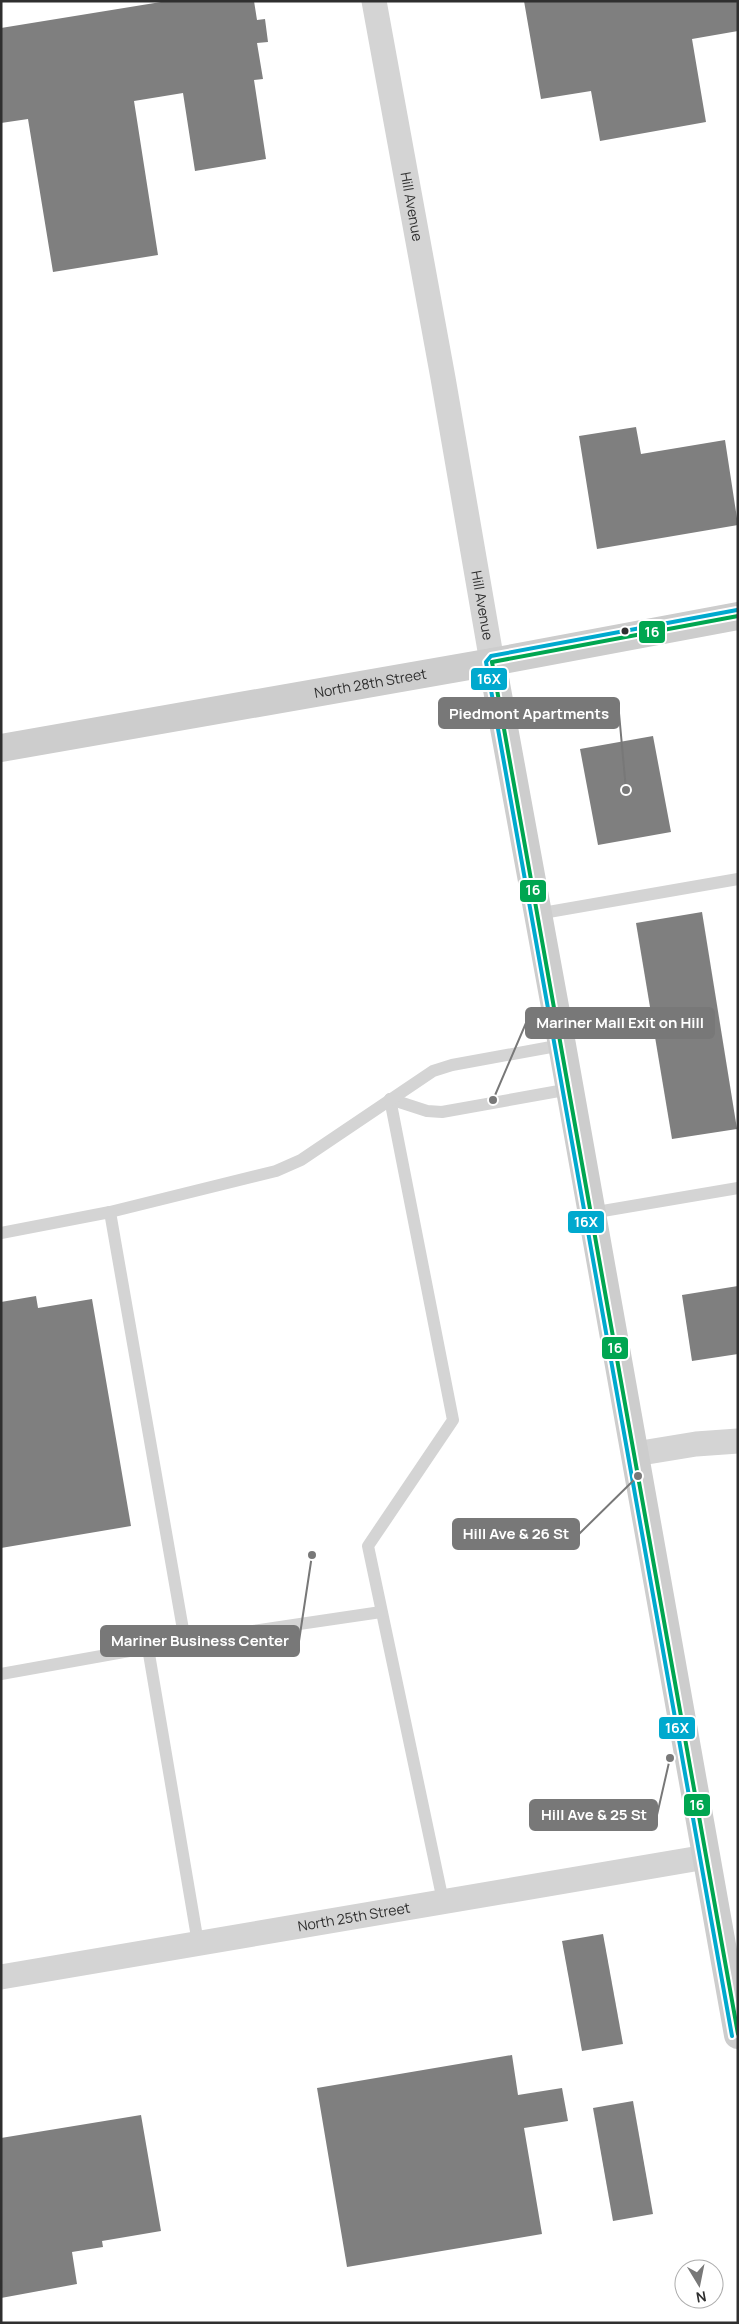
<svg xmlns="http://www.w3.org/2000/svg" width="739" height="2324" font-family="Manrope,sans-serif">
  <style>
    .building { fill: #7f7f7f }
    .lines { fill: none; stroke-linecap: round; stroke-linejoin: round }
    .lane { stroke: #d4d4d4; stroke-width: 12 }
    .street { stroke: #d4d4d4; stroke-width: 25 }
    .secondary { stroke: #cdcdcd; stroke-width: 28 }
    .bus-1-casing { stroke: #fff; stroke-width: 8 }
    .bus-2-casing { stroke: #fff; stroke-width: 8 }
    .bus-1 { stroke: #00a651; stroke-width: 4 }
    .bus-2 { stroke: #00a9ce; stroke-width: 4 }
    .bus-dot { fill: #2f2f2f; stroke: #fff; stroke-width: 2 }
    .labels { text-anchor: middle; stroke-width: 5; stroke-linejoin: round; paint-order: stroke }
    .street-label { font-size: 14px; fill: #2f2f2f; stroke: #fff }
    .leader { fill: none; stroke: #787878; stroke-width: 2 }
    .callout-dot { fill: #787878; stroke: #fff; stroke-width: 2 }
    .callout { fill: #787878; stroke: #787878; stroke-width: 2 }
    .callout-label { font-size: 15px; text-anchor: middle; font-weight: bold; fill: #fff }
    .line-badge { stroke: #fff; stroke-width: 2 }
    .badge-label { font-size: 14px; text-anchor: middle; font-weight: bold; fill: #fff }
  </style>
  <rect width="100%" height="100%" fill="#fff"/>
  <g class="building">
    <path d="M167,1H254L257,20L265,19L268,42L257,43L263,79L254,80L266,159L195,171L183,93L134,101L158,255L53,272L28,119L1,123V28Z"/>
    <path d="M524,1H738V31L692,39L706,122L600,141L591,91L541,99Z"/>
    <path d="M636,427L641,454L725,440L738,525L597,549L579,436Z"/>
    <path d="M653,736L671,832L598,845L580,749Z"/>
    <path d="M702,912L737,1129L672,1139L636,923Z"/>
    <path d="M738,1286V1354L692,1361L682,1295Z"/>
    <path d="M36,1296L38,1308L92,1299L131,1526L1,1548V1302Z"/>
    <path d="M603,1934L623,2044L582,2051L562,1941Z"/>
    <path d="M512,2055L518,2095L562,2088L568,2121L524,2128L542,2234L347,2267L317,2088Z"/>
    <path d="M633,2101L653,2214L613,2221L593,2108Z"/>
    <path d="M141,2115L161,2231L102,2241L103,2247L72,2252L77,2284L1,2298V2138Z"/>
  </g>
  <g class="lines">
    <g class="lane">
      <path d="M537,914L738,879"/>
      <path d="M390,1099L453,1420L368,1546L443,1901"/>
      <path d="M390,1099L427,1111L442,1112L570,1089"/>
      <path d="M110,1212L185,1641"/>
      <path d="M591,1213L738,1188"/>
      <path d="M1,1233L110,1212L276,1171L301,1160L433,1071L452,1065L562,1045"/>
      <path d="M148,1648L198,1943"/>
      <path d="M1,1674L185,1641L381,1612"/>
    </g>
    <g class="street">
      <path id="s1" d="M374,1L443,378L492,662"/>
      <path d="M635,1454L696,1444L738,1441"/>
      <path id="s2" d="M1,1977L706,1857"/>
    </g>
    <g class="secondary">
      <path d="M492,662L562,1045L738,2035"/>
      <path id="s3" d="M1,748L492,662L738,616"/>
    </g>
    <g class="bus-1-casing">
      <g id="bus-1">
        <path d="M492,662L738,2034"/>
        <path d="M492,662L738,616"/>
      </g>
    </g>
    <g class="bus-2-casing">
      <path id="bus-2" d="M732,2036L486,662L491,656L737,610"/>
    </g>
    <use href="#bus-1" class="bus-1"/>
    <use href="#bus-2" class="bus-2"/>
  </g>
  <circle class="bus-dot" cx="625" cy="631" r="4.5"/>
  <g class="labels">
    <g class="street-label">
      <text dy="5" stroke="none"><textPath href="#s1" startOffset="209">Hill Avenue</textPath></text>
      <text dy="5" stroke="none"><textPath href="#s1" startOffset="614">Hill Avenue</textPath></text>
      <text dy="5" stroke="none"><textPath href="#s3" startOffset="375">North 28th Street</textPath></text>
      <text dy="5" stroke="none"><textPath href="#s2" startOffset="358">North 25th Street</textPath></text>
    </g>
  </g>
  <path class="leader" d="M626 790L619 713M493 1100L526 1023M638 1476L579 1534M312 1555L299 1641M670 1758L657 1815"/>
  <g class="callout-dot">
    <circle cx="626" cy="790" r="5"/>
    <circle cx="493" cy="1100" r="5"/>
    <circle cx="638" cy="1476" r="5"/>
    <circle cx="312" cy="1555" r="5"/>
    <circle cx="670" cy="1758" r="5"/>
  </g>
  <g class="callout">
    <rect x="439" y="698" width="180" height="30" rx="5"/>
    <rect x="526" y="1008" width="188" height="30" rx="5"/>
    <rect x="453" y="1519" width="126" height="30" rx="5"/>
    <rect x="101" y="1626" width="198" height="30" rx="5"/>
    <rect x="530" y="1800" width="127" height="30" rx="5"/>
  </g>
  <g class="callout-label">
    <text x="529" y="719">Piedmont Apartments</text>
    <text x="620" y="1028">Mariner Mall Exit on Hill</text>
    <text x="516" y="1539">Hill Ave &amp; 26 St</text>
    <text x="200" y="1646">Mariner Business Center</text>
    <text x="594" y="1820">Hill Ave &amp; 25 St</text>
  </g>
  <g class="line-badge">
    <rect x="638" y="620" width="28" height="24" rx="5" fill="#00a651"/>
    <rect x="470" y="667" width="38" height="24" rx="5" fill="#00a9ce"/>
    <rect x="519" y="879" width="28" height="24" rx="5" fill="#00a651"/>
    <rect x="567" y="1210" width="38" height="24" rx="5" fill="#00a9ce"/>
    <rect x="601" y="1336" width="28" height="24" rx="5" fill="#00a651"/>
    <rect x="658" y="1716" width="38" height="24" rx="5" fill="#00a9ce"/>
    <rect x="683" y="1793" width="28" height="24" rx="5" fill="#00a651"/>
  </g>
  <g class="badge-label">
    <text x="652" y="637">16</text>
    <text x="489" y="684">16X</text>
    <text x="533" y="895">16</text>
    <text x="586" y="1227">16X</text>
    <text x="615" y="1353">16</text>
    <text x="677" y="1733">16X</text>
    <text x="697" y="1810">16</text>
  </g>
  <rect width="739" height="2324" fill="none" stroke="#2f2f2f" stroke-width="5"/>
  <g transform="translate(699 2284) rotate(170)"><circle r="24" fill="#ffffff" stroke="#acacac"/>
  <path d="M0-4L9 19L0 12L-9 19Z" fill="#787878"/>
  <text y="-8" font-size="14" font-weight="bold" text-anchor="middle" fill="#2f2f2f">N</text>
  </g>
</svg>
